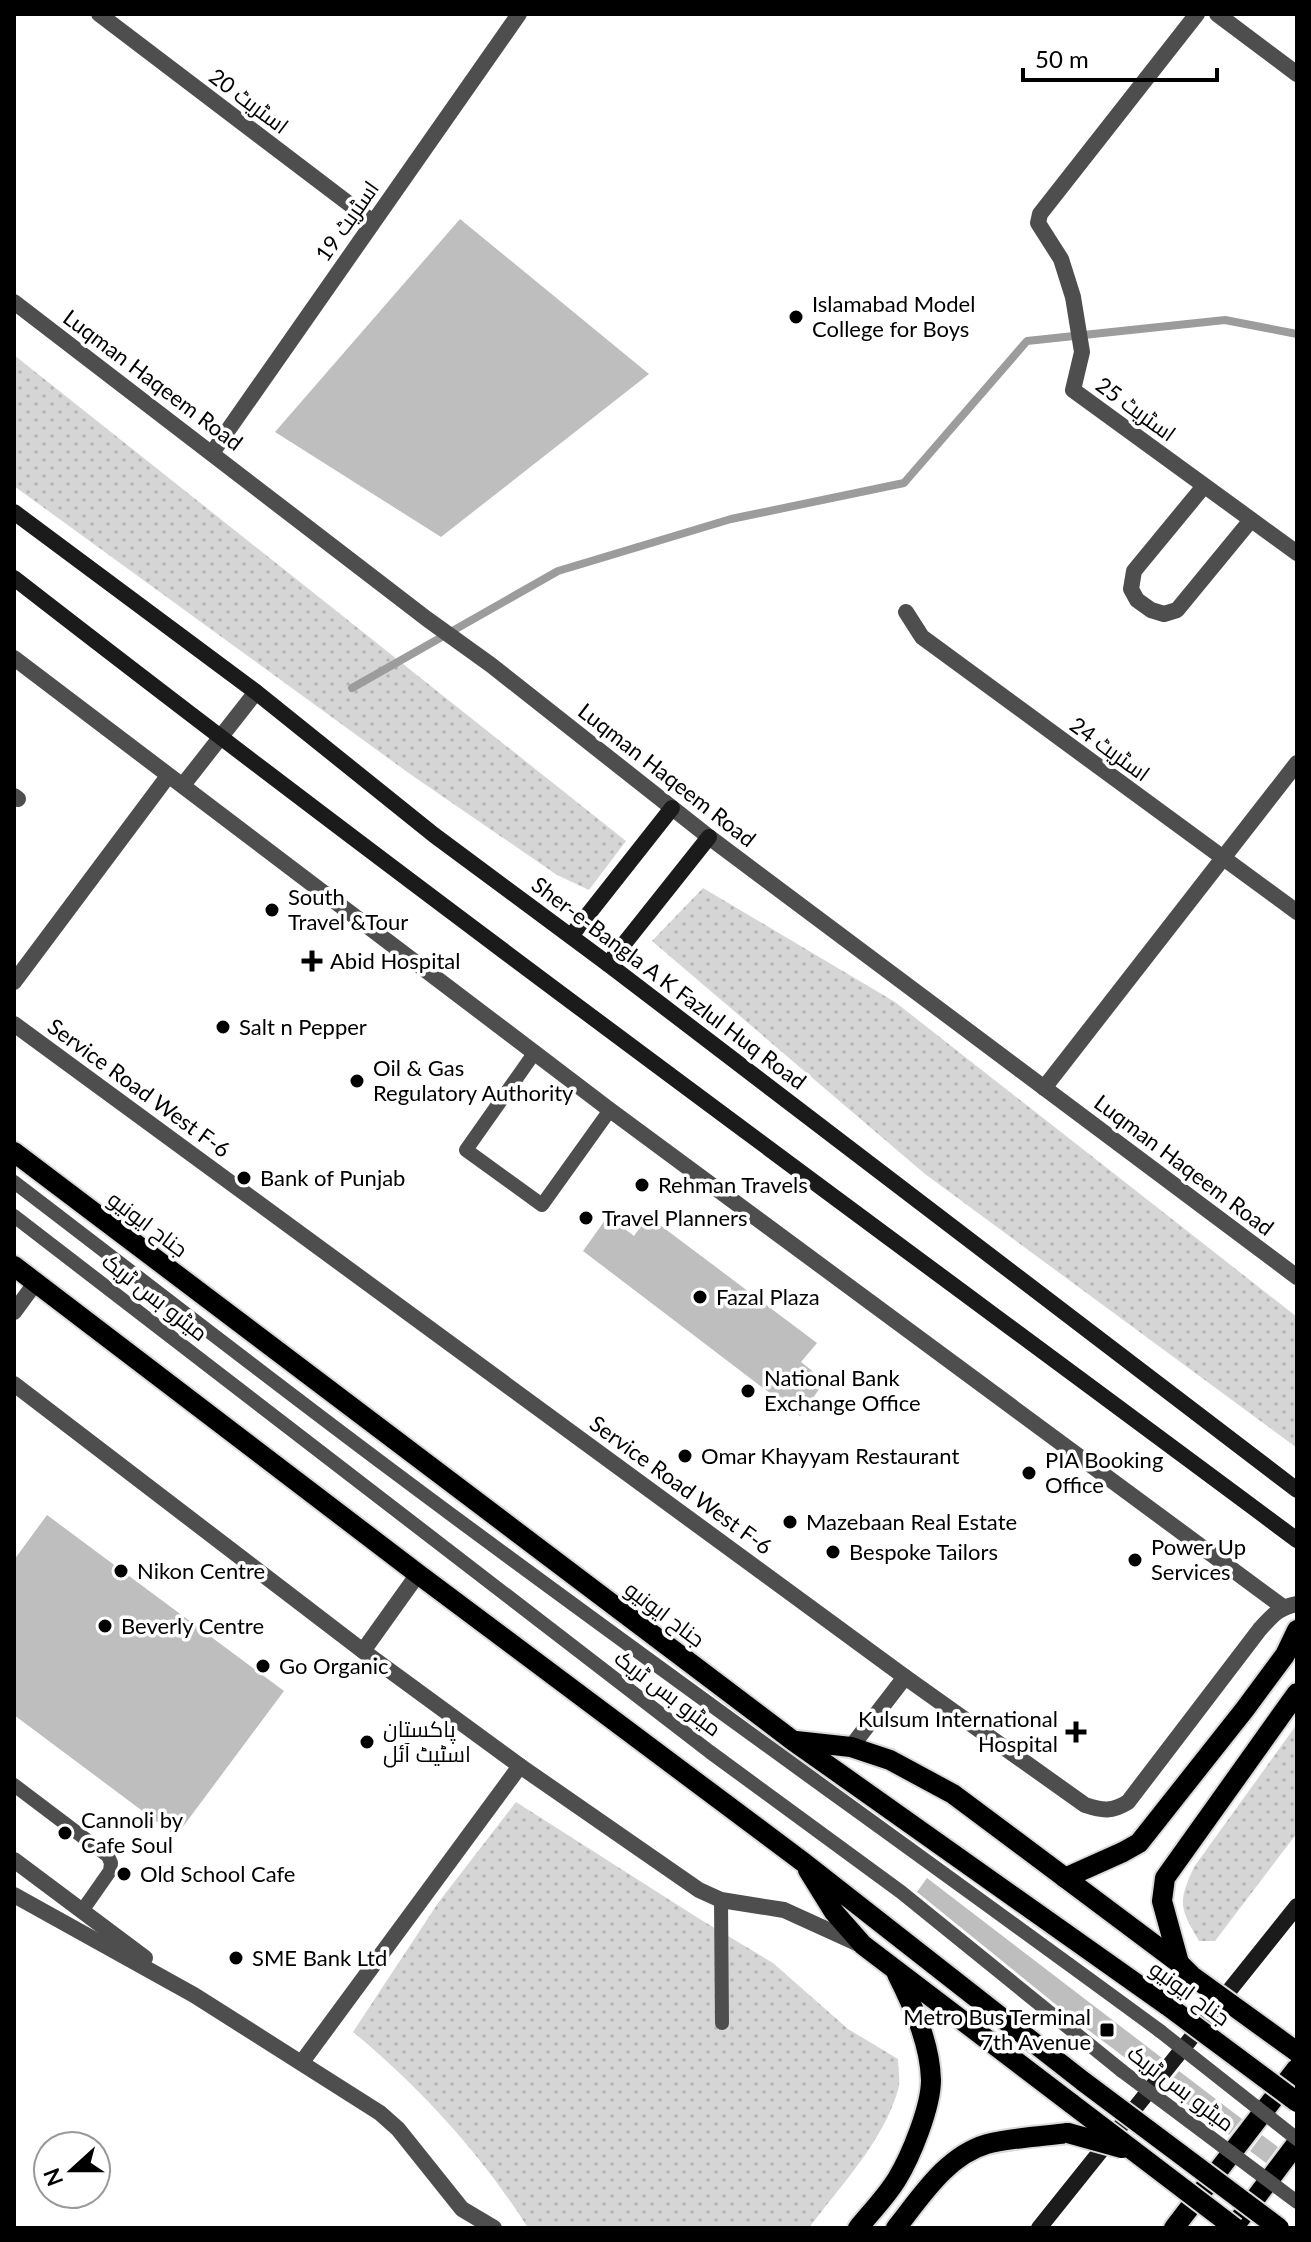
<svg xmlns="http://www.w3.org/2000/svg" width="1311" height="2242" font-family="Lato,Cairo,sans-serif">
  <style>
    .grass { fill: url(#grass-dots) }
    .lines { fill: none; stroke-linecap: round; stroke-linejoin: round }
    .stream { stroke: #9c9c9c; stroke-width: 8 }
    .building { fill: #bebebe }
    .primary-casing { stroke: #dbdbdb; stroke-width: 24 }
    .lane { stroke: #4e4e4e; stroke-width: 14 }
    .street { stroke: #4e4e4e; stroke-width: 16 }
    .secondary { stroke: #1b1b1b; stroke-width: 16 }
    .primary { stroke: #000; stroke-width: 20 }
    .primary-bridge-casing { stroke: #dbdbdb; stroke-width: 24; stroke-linecap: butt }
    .lane-bridge { stroke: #4e4e4e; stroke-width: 14 }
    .primary-bridge { stroke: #000; stroke-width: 20 }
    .poi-dot { fill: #000; stroke: #fff; stroke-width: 3 }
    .labels { text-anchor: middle; stroke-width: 7; stroke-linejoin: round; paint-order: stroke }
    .street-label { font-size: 22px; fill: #000; stroke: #fff }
    .poi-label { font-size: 22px; fill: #000; stroke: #fff; text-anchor: start }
  </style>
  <defs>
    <pattern id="grass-dots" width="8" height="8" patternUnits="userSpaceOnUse" patternTransform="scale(2)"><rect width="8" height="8" fill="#d5d5d5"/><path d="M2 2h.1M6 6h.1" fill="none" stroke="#b5b5b5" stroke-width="1.8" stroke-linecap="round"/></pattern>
  </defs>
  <rect width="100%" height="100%" fill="#fff"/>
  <g class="grass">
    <path d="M14,355L626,841L589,890L557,875L410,774L14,486Z"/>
    <path d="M703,888L895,1002L1297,1317V1448L925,1174L652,941Z"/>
    <path d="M1297,1724V1833L1215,1941H1199C1179,1907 1178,1902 1194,1867Z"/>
    <path d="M516,1802L698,1918L773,1963L848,2029L898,2059C898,2069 901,2081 898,2090C883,2142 840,2186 809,2228H528C481,2154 421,2088 353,2032L438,1903Z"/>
  </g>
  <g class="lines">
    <path class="stream" d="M352,688L558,571L731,519L904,483L1027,341L1225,320L1297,334"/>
  </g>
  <g class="building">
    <path d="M460,219L649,374L441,537L275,432Z"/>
    <path d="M608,1216L634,1236L648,1216L817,1343L801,1362L825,1381L800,1416L583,1251Z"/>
    <path d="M47,1515L284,1691L176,1836L14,1715V1560Z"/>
    <path d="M927,1878L1162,2058L1148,2075L1075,2020L917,1892Z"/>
    <path d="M1179,2071L1242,2119L1229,2135L1165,2088Z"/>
    <path d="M1262,2135L1278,2147L1266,2163L1250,2151Z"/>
  </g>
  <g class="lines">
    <g class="primary-casing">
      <g id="primary">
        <path d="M14,1152L792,1740L1168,2006"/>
        <path d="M14,1266L418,1574L803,1862L1084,2082"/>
        <path d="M796,1741L851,1747L890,1760L953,1794L1179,1963L1192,1976"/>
        <path d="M808,1870L834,1912L863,1945L1072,2104"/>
        <path d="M1065,1878L1123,1852L1139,1843L1245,1709L1285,1655L1297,1630"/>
        <path d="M1179,1963L1162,1901L1165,1878L1297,1693"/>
        <path d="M858,2228C871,2212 886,2197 897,2179C911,2156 931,2107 931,2080C930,2043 913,2006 897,1974"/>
        <path d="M896,2228C921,2197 946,2156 987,2144C1009,2138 1044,2136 1068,2133"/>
        <path d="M1174,2228L1297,2068"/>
        <path d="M1233,2228L1297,2143"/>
      </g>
    </g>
    <g class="lane">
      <path d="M535,1052L466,1150L542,1205L610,1110"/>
      <path d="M14,1182C140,1278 264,1375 390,1469C645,1660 904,1843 1160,2031"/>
      <path d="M14,1216L710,1752L901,1892L1122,2071"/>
      <path d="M14,1785L108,1856L111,1863L110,1871L82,1911"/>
      <path d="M721,1900L722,2023"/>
    </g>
    <g class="street">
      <path d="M99,14L373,222"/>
      <path d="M1197,14L1040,214L1038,223L1061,259L1073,297L1082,352L1073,390L1297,553"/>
      <path d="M1217,14L1297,74"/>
      <path d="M14,302L427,619L491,665L709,837L1297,1277"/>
      <path d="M212,453L519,14"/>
      <path d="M1204,486L1134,571L1131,589L1137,600L1151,610L1164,614L1177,610L1251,520"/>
      <path d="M906,612L922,637L1297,912"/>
      <path d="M14,658L610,1110L1283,1607"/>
      <path d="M183,785L256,692"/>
      <path d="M14,796L18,799"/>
      <path d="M14,982L168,776"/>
      <path d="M14,1024L905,1677L1085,1805C1103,1811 1112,1812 1128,1802L1260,1629C1272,1616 1279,1607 1297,1604"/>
      <path d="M1044,1088L1297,763"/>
      <path d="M14,1312L36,1282"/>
      <path d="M14,1384L363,1651L520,1766L699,1890L721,1900L784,1910L861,1945"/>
      <path d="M363,1651L418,1574"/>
      <path d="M851,1747L905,1677"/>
      <path d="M14,1860L145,1958"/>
      <path d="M14,1895L194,1995L380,2113L398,2129L462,2209L494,2228"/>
      <path d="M302,2062L520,1766"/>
    </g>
    <g class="secondary">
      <path d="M14,512L256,692L434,835L608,964L1297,1490"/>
      <path d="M14,578C436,906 868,1221 1297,1540"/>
      <path d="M571,936L672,808"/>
      <path d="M608,964L709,837"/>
      <path d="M1039,2228L1297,1906"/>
    </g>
    <use href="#primary" class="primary"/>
    <g class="primary-bridge-casing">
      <g id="primary-bridge">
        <path d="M1192,1976L1297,2052"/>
        <path d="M1168,2006L1297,2102"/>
        <path d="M1084,2082L1279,2228"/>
        <path d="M1072,2104L1235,2228"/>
        <path d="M1068,2133L1122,2148"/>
      </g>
    </g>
    <g class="lane-bridge">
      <path d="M1160,2031L1297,2139"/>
      <path d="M1122,2071L1297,2202"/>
    </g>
    <use href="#primary-bridge" class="primary-bridge"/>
  </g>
  <g class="poi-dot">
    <circle cx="796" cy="317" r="8"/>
    <circle cx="272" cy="910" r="8"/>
    <path d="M308 949h8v8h8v8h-8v8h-8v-8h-8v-8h8z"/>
    <circle cx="223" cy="1027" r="8"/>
    <circle cx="357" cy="1081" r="8"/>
    <circle cx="244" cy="1178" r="8"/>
    <circle cx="642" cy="1185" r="8"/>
    <circle cx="586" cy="1218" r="8"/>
    <circle cx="700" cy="1297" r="8"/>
    <circle cx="748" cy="1391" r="8"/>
    <circle cx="685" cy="1456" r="8"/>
    <circle cx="1029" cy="1473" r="8"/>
    <circle cx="790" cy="1522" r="8"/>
    <circle cx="833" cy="1552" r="8"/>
    <circle cx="1135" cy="1560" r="8"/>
    <circle cx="121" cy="1571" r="8"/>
    <circle cx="105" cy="1626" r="8"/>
    <circle cx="263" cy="1666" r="8"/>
    <path d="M1072 1720h8v8h8v8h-8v8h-8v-8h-8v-8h8z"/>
    <circle cx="367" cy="1742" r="8"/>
    <circle cx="65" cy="1833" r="8"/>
    <circle cx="124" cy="1874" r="8"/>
    <circle cx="236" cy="1958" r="8"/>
    <rect x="1099" y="2022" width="16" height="16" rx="4"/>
  </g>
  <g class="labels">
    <g class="street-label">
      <text transform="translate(249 101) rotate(37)" y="8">اسٹریٹ 20</text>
      <text transform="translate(347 221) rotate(-55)" y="8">اسٹریٹ 19</text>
      <text transform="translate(153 380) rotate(37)" y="8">Luqman Haqeem Road</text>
      <text transform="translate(1136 409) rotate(36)" y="8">اسٹریٹ 25</text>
      <text transform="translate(1110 749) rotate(36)" y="8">اسٹریٹ 24</text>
      <text transform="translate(667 775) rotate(38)" y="8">Luqman Haqeem Road</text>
      <text transform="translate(669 983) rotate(37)" y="8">Sher-e-Bangla A K Fazlul Huq Road</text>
      <text transform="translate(139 1088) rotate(36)" y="8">Service Road West F-6</text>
      <text transform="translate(1184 1165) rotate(37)" y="8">Luqman Haqeem Road</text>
      <text transform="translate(148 1224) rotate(37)" y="8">جناح ایونیو</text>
      <text transform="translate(155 1297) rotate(38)" y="8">میٹرو بس ٹریک</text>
      <text transform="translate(681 1485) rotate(36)" y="8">Service Road West F-6</text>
      <text transform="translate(665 1614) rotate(37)" y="8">جناح ایونیو</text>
      <text transform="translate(668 1693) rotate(37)" y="8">میٹرو بس ٹریک</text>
      <text transform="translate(1190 1993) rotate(36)" y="8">جناح ایونیو</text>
      <text transform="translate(1181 2088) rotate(37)" y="8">میٹرو بس ٹریک</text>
    </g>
    <g class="poi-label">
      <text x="812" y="312">Islamabad Model<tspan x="812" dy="25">College for Boys</tspan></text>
      <text x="288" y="905">South<tspan x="288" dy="25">Travel &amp;Tour</tspan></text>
      <text x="330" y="969">Abid Hospital</text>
      <text x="239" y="1035">Salt n Pepper</text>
      <text x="373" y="1076">Oil &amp; Gas<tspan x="373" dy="25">Regulatory Authority</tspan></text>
      <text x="260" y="1186">Bank of Punjab</text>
      <text x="658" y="1193">Rehman Travels</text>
      <text x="602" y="1226">Travel Planners</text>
      <text x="716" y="1305">Fazal Plaza</text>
      <text x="764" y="1386">National Bank<tspan x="764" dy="25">Exchange Office</tspan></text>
      <text x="701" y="1464">Omar Khayyam Restaurant</text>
      <text x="1045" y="1468">PIA Booking<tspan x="1045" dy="25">Office</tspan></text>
      <text x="806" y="1530">Mazebaan Real Estate</text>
      <text x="1151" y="1555">Power Up<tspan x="1151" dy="25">Services</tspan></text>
      <text x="849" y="1560">Bespoke Tailors</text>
      <text x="137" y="1579">Nikon Centre</text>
      <text x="121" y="1634">Beverly Centre</text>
      <text x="279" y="1674">Go Organic</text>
      <text x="1058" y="1727" text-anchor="end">Kulsum International<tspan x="1058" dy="25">Hospital</tspan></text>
      <text x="383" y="1737">پاکستان<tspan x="383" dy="25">اسٹیٹ آئل</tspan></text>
      <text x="81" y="1828">Cannoli by<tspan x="81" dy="25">Cafe Soul</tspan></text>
      <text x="140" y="1882">Old School Cafe</text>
      <text x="252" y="1966">SME Bank Ltd</text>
      <text x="1091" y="2025" text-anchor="end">Metro Bus Terminal<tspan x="1091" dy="25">7th Avenue</tspan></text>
    </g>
  </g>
  <rect width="1311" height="2242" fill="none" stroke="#000000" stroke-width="32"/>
  <g transform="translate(72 2170) rotate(249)"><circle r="38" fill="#ffffff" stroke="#999999" stroke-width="2"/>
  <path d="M0-6L14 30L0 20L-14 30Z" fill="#000000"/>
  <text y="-12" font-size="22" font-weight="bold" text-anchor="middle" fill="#000000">N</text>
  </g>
  <path d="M1023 68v12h194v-12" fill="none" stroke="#000000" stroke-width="4"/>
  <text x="1035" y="68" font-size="24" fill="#000000" stroke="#ffffff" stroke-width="6" paint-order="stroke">50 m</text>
</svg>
